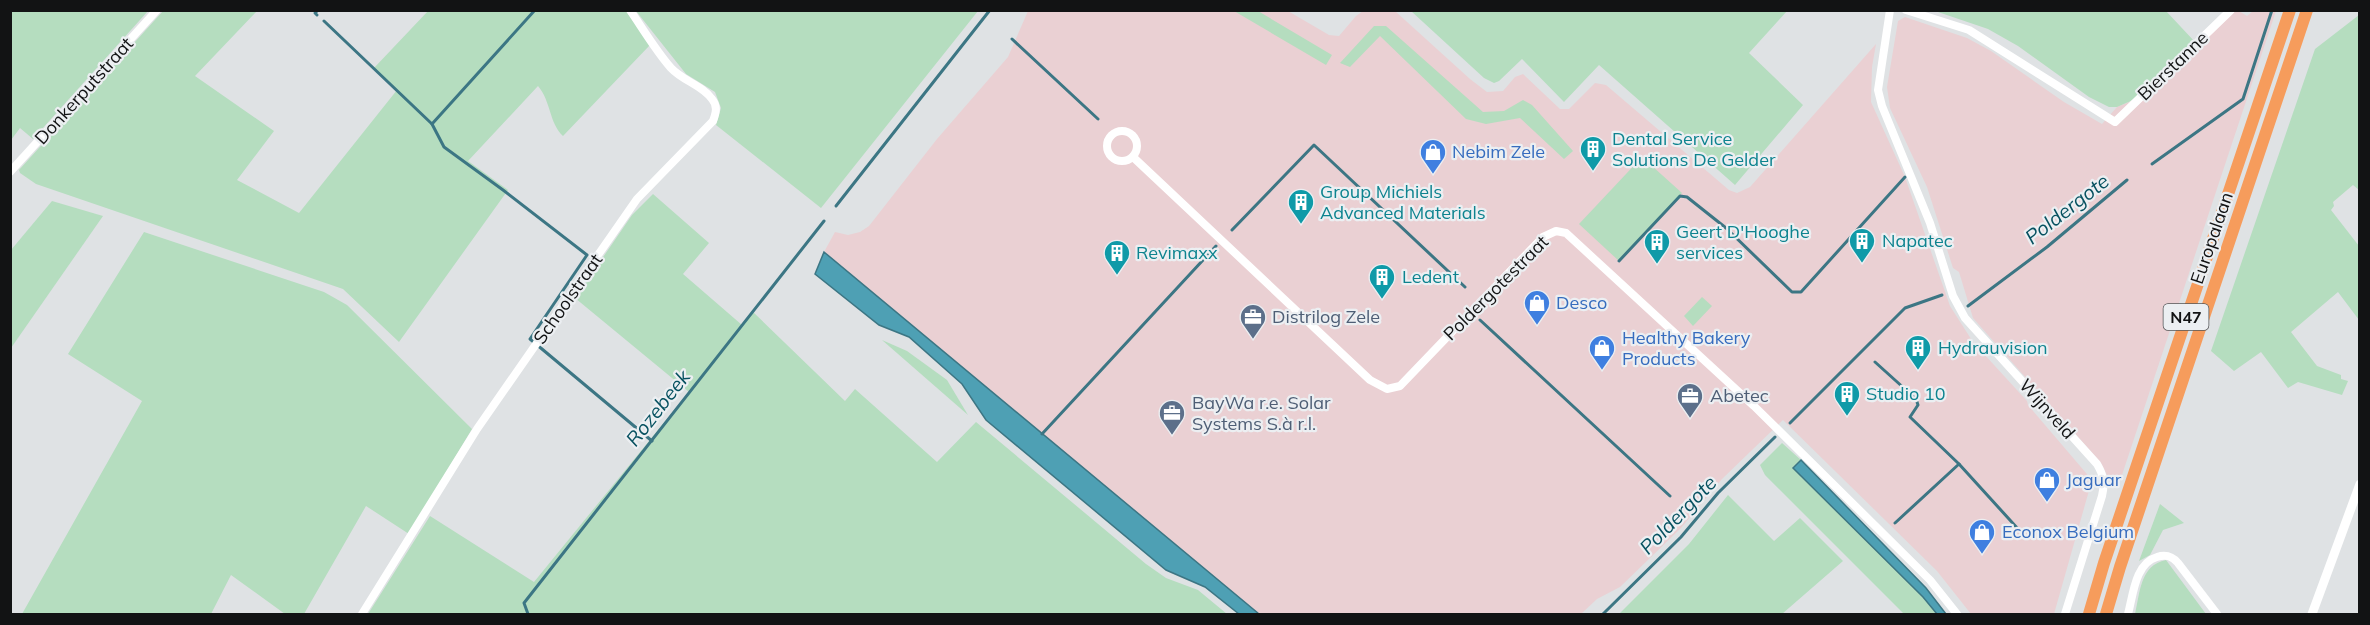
<svg xmlns="http://www.w3.org/2000/svg" width="2370" height="625" font-family="Mulish,sans-serif">
  <style>
    .industrial { fill: #ead0d3 }
    .green { fill: #b5ddbf }
    .water { fill: #4ea0b4; stroke: #3c7684; stroke-width: 1.5 }
    .lines { fill: none; stroke-linecap: round; stroke-linejoin: round }
    .stream { stroke: #3c7684; stroke-width: 3 }
    .minor { stroke: #fff; stroke-width: 8 }
    .tertiary { stroke: #fff; stroke-width: 9 }
    .trunk { stroke: #f69c5c; stroke-width: 12 }
    .labels { text-anchor: middle; stroke-width: 4.5; stroke-linejoin: round; paint-order: stroke }
    .shield { fill: #eceff2; stroke: #535557; stroke-width: 1.5 }
    .shield-label { font-size: 16px; font-weight: bold; fill: #121314 }
    .street-label { font-size: 18px; fill: #121314; stroke: #eceff2 }
    .culture-label { font-size: 18px; fill: #0d838f; stroke: #eceff2; text-anchor: start }
    .shop-label { font-size: 18px; fill: #366cbe; stroke: #eceff2; text-anchor: start }
    .service-label { font-size: 18px; fill: #4e5e75; stroke: #eceff2; text-anchor: start }
    .water-label { font-size: 20px; font-style: italic; fill: #075160; stroke: #eceff2 }
  </style>
  <rect width="100%" height="100%" fill="#dfe2e4"/>
  <g class="industrial">
    <path d="M1028,11H1288L1329,35L1339,36L1356,16L1363,11H1395L1470,79L1487,92L1503,91L1515,77L1523,74L1560,109H1569L1595,83L1606,85L1729,190L1737,193L1750,187L1876,44L1872,67L1871,102L1905,177L1950,306L1973,342L2027,401L2028,405L2092,480L2054,614H1971L1937,571L1783,420L1722,479L1681,528L1620,587L1597,599L1581,614H1259L824,252L835,232L848,235L860,232L869,226L937,139L1008,57Z"/>
    <path d="M2227,11H2239L2247,16L2253,11H2276L2120,481L2107,475L2101,463L1973,318L1959,272L1953,268L1927,187L1890,108L1887,87L1898,21L1905,17L1967,38L1991,51L2064,102L2102,124L2117,107L2134,100Z"/>
  </g>
  <g class="green">
    <path d="M10,11L11,10L148,11L33,139L20,128L11,140Z"/>
    <path d="M163,11H257L195,76L274,131L237,180L299,213L397,90L374,68L428,11H626L650,45L563,136C549,123 551,101 538,86L468,161L508,190L399,342L343,289L36,184L20,173L19,170Z"/>
    <path d="M636,11H978L821,208L716,125L721,108L715,92L686,74Z"/>
    <path d="M1234,11H1258L1332,55L1326,65Z"/>
    <path d="M1411,11H1787L1749,53L1803,105L1735,185L1599,65L1564,102L1522,59L1499,81L1494,83L1484,78Z"/>
    <path d="M1935,11H2166L2195,42L2133,100L2117,107H2109L2089,97L2018,46L1988,29Z"/>
    <path d="M2359,15V190L2353,185L2333,202L2334,206L2331,210L2359,246V320L2338,292L2291,332L2317,366L2341,375V379L2348,381L2342,395L2298,382L2288,388L2261,352L2234,371L2211,351L2315,49Z"/>
    <path d="M1374,26H1386L1483,112L1504,111L1523,100L1532,105L1573,151L1564,159L1520,118L1486,124L1466,119L1380,36L1350,67L1340,63Z"/>
    <path d="M1642,157L1682,193L1619,261L1579,224Z"/>
    <path d="M653,194L709,243L683,274L742,325L752,311L845,401L855,389L937,462L976,422L1146,564L1166,578L1198,590L1227,614H368L430,516L534,582L689,392L575,298L632,215Z"/>
    <path d="M52,201L103,216L11,348V250Z"/>
    <path d="M144,232L324,292L347,305L472,429L409,534L366,506L304,614H285L231,575L211,614H22L142,401L68,354Z"/>
    <path d="M1702,297L1712,306L1693,326L1684,316Z"/>
    <path d="M882,340L907,351L947,380L968,415Z"/>
    <path d="M1782,443L1801,460L1793,467L1923,597L1937,614H1904L1765,475L1760,465Z"/>
    <path d="M1728,495L1774,541L1800,518L1843,561L1782,614H1619L1689,544Z"/>
    <path d="M2160,504L2184,523L2163,530L2150,555L2139,561Z"/>
    <path d="M2166,560L2206,614H2135C2140,593 2140,565 2166,560Z"/>
  </g>
  <g class="water">
    <path d="M824,252L1259,614H1239L1205,587L1166,570L986,420L962,384L909,337L879,325L815,274Z"/>
    <path d="M1801,460L1926,588L1946,614H1937L1923,597L1793,468Z"/>
  </g>
  <g class="lines">
    <g class="stream">
      <path d="M317,15L315,13L318,10"/>
      <path d="M324,21L432,124L444,147L503,190L587,255L530,339L652,441"/>
      <path d="M1012,39L1098,119"/>
      <path d="M432,124L535,10"/>
      <path d="M2152,164L2243,99L2272,10"/>
      <path d="M836,206L990,10"/>
      <path d="M1232,230L1314,145L1465,287"/>
      <path d="M1619,261L1680,196L1687,197L1726,228L1792,292H1801L1905,177"/>
      <path d="M1968,306L2047,247L2127,180"/>
      <path d="M1480,320L1670,496"/>
      <path d="M1875,362L1916,399L1918,405L1910,417L1959,464L2019,530"/>
      <path d="M1790,423L1905,308L1942,295"/>
      <path d="M1042,434L1216,246"/>
      <path d="M1895,523L1959,464"/>
      <path d="M528,614L524,603L824,221"/>
      <path d="M1603,614L1681,537L1718,493L1775,437"/>
    </g>
    <g class="minor">
      <path d="M1890,10L1878,90L1882,106L1930,223L1953,296L1965,318L2097,464C2104,476 2105,483 2102,496L2065,614"/>
      <path d="M1906,10L1969,30L2115,122L2231,10"/>
      <circle cx="1122" cy="146" r="15"/>
      <path d="M1133,157L1370,380L1387,389L1400,386L1543,237L1556,231L1566,233L1754,406L1930,580L1957,614"/>
      <path d="M10,172L157,10"/>
      <path d="M362,614L477,429L637,199L713,121C716,113 718,106 712,99C702,85 683,81 671,68C656,51 643,29 630,10"/>
      <path d="M2128,614C2133,596 2135,563 2157,557C2166,554 2172,556 2178,563L2217,614"/>
    </g>
    <path class="tertiary" d="M2312,614L2360,484"/>
    <g class="trunk">
      <path d="M2089,614L2104,563L2290,10"/>
      <path d="M2106,614L2120,567L2307,10"/>
    </g>
  </g>
  <defs>
    <g id="building-pin" transform="scale(1.35)"><path d="M0 17L-7.5 6A9.5 9.5 0 1 1 7.5 6Z" fill="#0f9aa8" stroke="#eceff2"/><path d="M-4-6H4V6H1V3H-1V6H-4ZM-2.5-4.3h1.7v1.8h-1.7ZM.8-4.3h1.7v1.8H.8ZM-2.5-1h1.7V.8h-1.7ZM.8-1h1.7V.8H.8Z" fill="#fff"/></g>
    <g id="shop-pin" transform="scale(1.35)"><path d="M0 17L-7.5 6A9.5 9.5 0 1 1 7.5 6Z" fill="#3f7fe0" stroke="#eceff2"/><path d="M-5-2.5h2.3a2.7 3.5 0 0 1 5.4 0H5L5.5 6h-11ZM-1.5-2.5h3a1.5 2.3 0 0 0-3 0Z" fill="#fff"/></g>
    <g id="office-pin" transform="scale(1.35)"><path d="M0 17L-7.5 6A9.5 9.5 0 1 1 7.5 6Z" fill="#5c6f8a" stroke="#eceff2"/><path d="M-6-3h4V-5.5h4V-3h4V5H-6ZM-1-4.5V-3h2v-1.5ZM-6 0V1H6V0Z" fill="#fff"/></g>
  </defs>
  <g fill-rule="evenodd">
    <use href="#building-pin" x="1593" y="149"/>
    <use href="#shop-pin" x="1433" y="152"/>
    <use href="#building-pin" x="1301" y="202"/>
    <use href="#building-pin" x="1862" y="241"/>
    <use href="#building-pin" x="1657" y="242"/>
    <use href="#building-pin" x="1117" y="253"/>
    <use href="#building-pin" x="1382" y="277"/>
    <use href="#shop-pin" x="1537" y="303"/>
    <use href="#office-pin" x="1253" y="317"/>
    <use href="#shop-pin" x="1602" y="348"/>
    <use href="#building-pin" x="1918" y="348"/>
    <use href="#building-pin" x="1847" y="394"/>
    <use href="#office-pin" x="1690" y="396"/>
    <use href="#office-pin" x="1172" y="413"/>
    <use href="#shop-pin" x="2047" y="480"/>
    <use href="#shop-pin" x="1982" y="532"/>
  </g>
  <g class="labels">
    <rect class="shield" x="2163.5" y="304" width="45" height="26" rx="4.5"/>
    <g class="shield-label">
      <text x="2186" y="323">N47</text>
    </g>
    <g class="street-label">
      <text transform="translate(2173 66) rotate(-44)" y="6">Bierstanne</text>
      <text transform="translate(84 91) rotate(-48)" y="6">Donkerputstraat</text>
      <text transform="translate(2212 238) rotate(-71)" y="6">Europalaan</text>
      <text transform="translate(1496 288) rotate(-45)" y="6">Poldergotestraat</text>
      <text transform="translate(568 299) rotate(-55)" y="6">Schoolstraat</text>
      <text transform="translate(2047 409) rotate(48)" y="6">Wijnveld</text>
    </g>
    <g class="culture-label">
      <text x="1612" y="145">Dental Service<tspan x="1612" dy="21">Solutions De Gelder</tspan></text>
      <text x="1320" y="198">Group Michiels<tspan x="1320" dy="21">Advanced Materials</tspan></text>
      <text x="1676" y="238">Geert D'Hooghe<tspan x="1676" dy="21">services</tspan></text>
      <text x="1882" y="247">Napatec</text>
      <text x="1136" y="259">Revimaxx</text>
      <text x="1402" y="283">Ledent</text>
      <text x="1938" y="354">Hydrauvision</text>
      <text x="1866" y="400">Studio 10</text>
    </g>
    <g class="shop-label">
      <text x="1452" y="158">Nebim Zele</text>
      <text x="1556" y="309">Desco</text>
      <text x="1622" y="344">Healthy Bakery<tspan x="1622" dy="21">Products</tspan></text>
      <text x="2066" y="486">Jaguar</text>
      <text x="2002" y="538">Econox Belgium</text>
    </g>
    <g class="service-label">
      <text x="1272" y="323">Distrilog Zele</text>
      <text x="1710" y="402">Abetec</text>
      <text x="1192" y="409">BayWa r.e. Solar<tspan x="1192" dy="21">Systems S.à r.l.</tspan></text>
    </g>
    <g class="water-label">
      <text transform="translate(2067 209) rotate(-38)" y="7">Poldergote</text>
      <text transform="translate(658 408) rotate(-52)" y="7">Rozebeek</text>
      <text transform="translate(1678 515) rotate(-46)" y="7">Poldergote</text>
    </g>
  </g>
  <rect width="2370" height="625" fill="none" stroke="#121314" stroke-width="24"/>
</svg>
